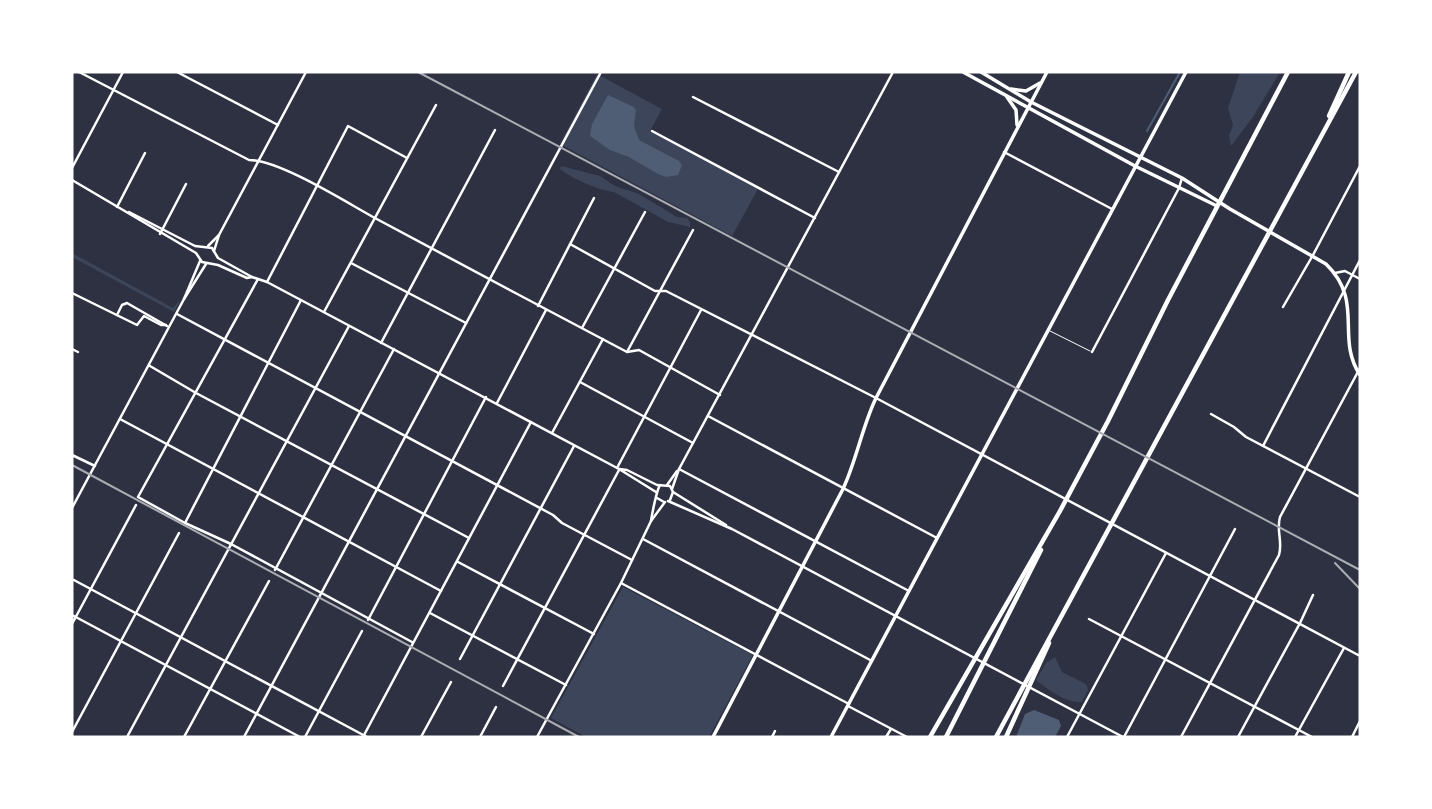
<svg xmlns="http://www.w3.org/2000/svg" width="1432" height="809" font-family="'Exo 2',sans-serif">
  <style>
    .green { fill: #3c4559 }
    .water { fill: #4f5d75 }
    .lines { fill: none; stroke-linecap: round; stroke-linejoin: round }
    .stream { stroke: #4f5d75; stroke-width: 2 }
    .service { stroke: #fff; stroke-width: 1 }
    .minor { stroke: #fff; stroke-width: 2.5 }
    .tertiary { stroke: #fff; stroke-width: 2.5 }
    .secondary { stroke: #fff; stroke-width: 3.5 }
    .motorway { stroke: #fff; stroke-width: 4.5 }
    .rail { stroke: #abadb3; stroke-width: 2 }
  </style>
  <rect width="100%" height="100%" fill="#2d3142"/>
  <g class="green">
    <path d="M1240,72H1280L1253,117L1231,146L1229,136L1233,125L1228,108Z"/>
    <path d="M597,74L662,109L650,131L758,189L732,236L560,144Z"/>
    <path d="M561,166L600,176L615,186L639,194L677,217L687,218L690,222V227L668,222L614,192C602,192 569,177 560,169Z"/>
    <path d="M72,253L173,308L181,299L174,312L72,257Z"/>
    <path d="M623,587L753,655L709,737H586L551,718Z"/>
    <path d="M1055,657L1062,672L1086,684L1088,690L1082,702C1068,704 1047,689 1036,680L1046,663Z"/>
  </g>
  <g class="water">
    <path d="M608,95L634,107L636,110L634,126L639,140L679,161L682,165L678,175L666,177L658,174L629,157L610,150L590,136L592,124Z"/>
    <path d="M1034,710L1059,720L1061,726L1055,737H1016L1025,714Z"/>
  </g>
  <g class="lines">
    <path class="stream" d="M1147,131L1180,72"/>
    <path class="service" d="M1050,331L1090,351"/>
    <g class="minor">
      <path d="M79,72L249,160C279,160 344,201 373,217C458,263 542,307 627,352L639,350L720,395"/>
      <path d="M177,72L278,125"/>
      <path d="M693,97L839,172"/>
      <path d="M652,131L815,218"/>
      <path d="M1004,152L1112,209"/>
      <path d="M72,168L123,72"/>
      <path d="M117,207L145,153"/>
      <path d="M160,234L186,184"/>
      <path d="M570,244L655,291H666L876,398L1360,656"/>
      <path d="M351,263L466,323"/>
      <path d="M1335,273L1345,271L1360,279"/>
      <path d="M258,279L138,497L185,523L231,544L412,642"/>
      <path d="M267,282L348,126L407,158"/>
      <path d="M72,293L137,325L144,316L161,325H166"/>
      <path d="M538,306L594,198"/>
      <path d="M1283,307L1313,255L1360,166"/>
      <path d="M324,312L436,105"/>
      <path d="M177,314L553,515L562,523L632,560"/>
      <path d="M117,315L122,305L127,303L167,326"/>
      <path d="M582,328L645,212"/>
      <path d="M381,343L495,130"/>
      <path d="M72,349L78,352"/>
      <path d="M627,352L693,230"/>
      <path d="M1092,352L1179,188L1182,178"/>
      <path d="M150,366L196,393L469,538"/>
      <path d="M580,382L693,443"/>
      <path d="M497,403L546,310"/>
      <path d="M1211,414L1234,427L1246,437L1360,497"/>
      <path d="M708,416L937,538"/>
      <path d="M120,419L441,591"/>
      <path d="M552,433L603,339"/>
      <path d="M1263,446L1360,260"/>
      <path d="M72,455L95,466"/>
      <path d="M617,468L701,310"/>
      <path d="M679,469L909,591"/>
      <path d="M185,523L301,300"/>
      <path d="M643,539L872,661"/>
      <path d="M458,562L594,634"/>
      <path d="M275,570L394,349"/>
      <path d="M621,583L849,704"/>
      <path d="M430,613L566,685"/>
      <path d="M72,615L300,737"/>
      <path d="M1089,619L1312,737"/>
      <path d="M368,620L486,397"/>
      <path d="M72,624L136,505"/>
      <path d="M460,659L574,446"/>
      <path d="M503,686L619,470"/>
      <path d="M848,706L907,737"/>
      <path d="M72,732L179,533"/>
      <path d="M127,737L349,326"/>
      <path d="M184,737L269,581"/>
      <path d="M305,737L362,631"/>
      <path d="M363,737L531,422"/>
      <path d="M421,737L451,682"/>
      <path d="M480,737L496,707"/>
      <path d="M772,737L775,731"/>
      <path d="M886,737L891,729"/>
      <path d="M1067,737L1166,553"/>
      <path d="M1124,737L1235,529"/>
      <path d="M1181,737L1279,555C1283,542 1276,530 1280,517L1360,368"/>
      <path d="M1238,737L1300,623L1313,595"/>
      <path d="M1295,737L1344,648"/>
    </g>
    <g class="tertiary">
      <path d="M72,180L196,253L202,262L218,265L247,278L252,277L267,282L619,469L656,492"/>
      <path d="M129,212L195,246L212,248L218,258L252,277"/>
      <path d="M208,246L219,235"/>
      <path d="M214,251L219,235L306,72"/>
      <path d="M184,299L200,261"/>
      <path d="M619,469L627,470L657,485L670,486L673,492L670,500"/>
      <path d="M667,485L677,471"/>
      <path d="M672,489L679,469L893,72"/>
      <path d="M673,492L726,525"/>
      <path d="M657,498L664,502"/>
      <path d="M668,501L732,529L1123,737"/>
      <path d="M72,508L184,299L206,264"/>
      <path d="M651,521C652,514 657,489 660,485"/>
      <path d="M72,579L367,737"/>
      <path d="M244,737L601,72"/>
      <path d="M537,737L621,583L651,521L665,502"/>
      <path d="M1352,737L1360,721"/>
    </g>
    <g class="secondary">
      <path d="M963,72L1135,166L1217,206"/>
      <path d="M981,72L1031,102L1182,178L1230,209L1326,264C1365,302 1335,337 1360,375"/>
      <path d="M1011,89L1026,91L1040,83"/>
      <path d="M1007,97L1016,110L1017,125"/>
      <path d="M713,737L843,489C857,459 862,427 876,398L1047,72"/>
      <path d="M831,737L1186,72"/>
    </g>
    <g class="motorway">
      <path d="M1329,116L1349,72"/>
      <path d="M930,737L1060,511L1108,421L1168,300L1288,72"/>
      <path d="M946,737L1041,550"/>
      <path d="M996,737L1356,72"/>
      <path d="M1006,737L1049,643"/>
    </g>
    <g class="rail">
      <path d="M418,72L1360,570"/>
      <path d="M72,465L579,737"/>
      <path d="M1335,563L1360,589"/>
    </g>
  </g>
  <rect width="1432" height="809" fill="none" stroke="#ffffff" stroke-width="147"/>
</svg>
